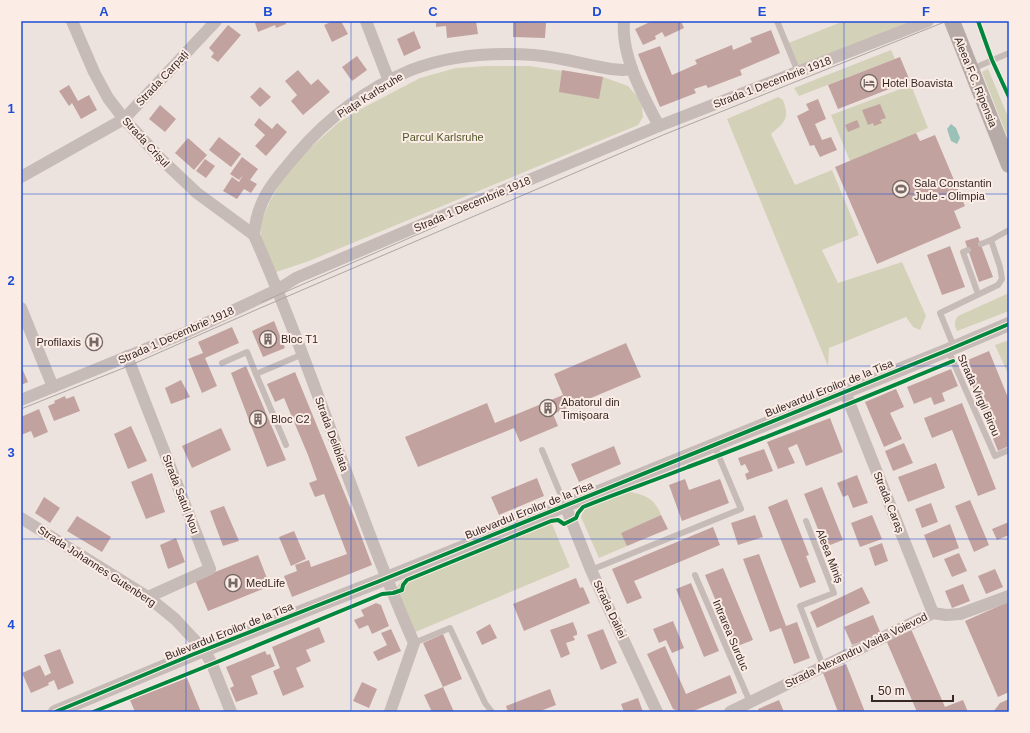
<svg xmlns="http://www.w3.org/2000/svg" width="1030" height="733" font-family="Helvetica,sans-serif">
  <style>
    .green { fill: #d3d1b7 }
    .water { fill: #99c1b8 }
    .building { fill: #c2a29f }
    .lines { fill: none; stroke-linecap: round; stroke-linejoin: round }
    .service { stroke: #c6bbb7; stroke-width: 6 }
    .minor { stroke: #c6bbb7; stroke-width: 12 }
    .tertiary { stroke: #c6bbb7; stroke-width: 14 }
    .secondary { stroke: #b7aba8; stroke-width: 16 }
    .tram { stroke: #ada5a2; stroke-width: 1 }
    .cycleway-casing { stroke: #fbece5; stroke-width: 6 }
    .cycleway { stroke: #00873e; stroke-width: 4 }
    .grid { fill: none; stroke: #1d4ed8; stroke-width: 1; stroke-opacity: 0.55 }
    .labels { text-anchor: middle; stroke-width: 4; stroke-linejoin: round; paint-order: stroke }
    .street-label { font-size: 11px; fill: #372826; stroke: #fbece5 }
    .poi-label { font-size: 11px; fill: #372826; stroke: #fbece5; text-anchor: start }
    .park-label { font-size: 11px; fill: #505728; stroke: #fbece5 }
    .neatline { fill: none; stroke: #1d4ed8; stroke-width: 1.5 }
    .grid-label { font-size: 13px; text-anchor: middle; font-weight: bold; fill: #1d4ed8 }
  </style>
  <rect width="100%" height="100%" fill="#ede3de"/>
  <g class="green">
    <path d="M844,21H909L914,26L798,72L786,44Z"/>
    <path d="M891,50L895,59L799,96L794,88Z"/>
    <path d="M487,66H529L603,77L628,86L637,96L642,106L643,117L638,125L309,261L273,273L261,243V222L270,201L284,177L309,149L338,123L359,110L420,78L456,68Z"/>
    <path d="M988,69L1009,119V141L982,72Z"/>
    <path d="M911,85L928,128L850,161L831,115Z"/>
    <path d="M778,97L783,100C790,119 785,122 771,134L795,185L832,170L859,235L822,250L838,283L902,262L926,316L920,330L913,327L906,317L829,348L828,366L727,119Z"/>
    <path d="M1009,293V311L957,331C954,325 954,322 958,316Z"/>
    <path d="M1009,340V376L995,345Z"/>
    <path d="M630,492C646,495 655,499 661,515L622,533L627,546L599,558L581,517L585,508L617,495Z"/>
    <path d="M550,519L570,567L413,633L396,589L401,581Z"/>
  </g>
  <path class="water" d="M951,124L956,128L960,138L957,144L951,141L947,129Z"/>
  <g class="building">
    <path d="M260,21H285L286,24L276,28L275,25L258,32L255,23Z"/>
    <path d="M333,21H341L348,34L332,42L324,25Z"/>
    <path d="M436,21H476L478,34L447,38L446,26L436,27Z"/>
    <path d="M652,21H681L684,28L665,37L662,32L655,36L656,39L643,45L635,29Z"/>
    <path d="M513,22L546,23L545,38L513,37Z"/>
    <path d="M228,25L241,35L218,62L211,57L214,53L209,48Z"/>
    <path d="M771,30L780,53L740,70L742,75L708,88L706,85L694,89L696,93L660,107L638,54L660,46L672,75L697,64L695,60L732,45L733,50L752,42L750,38Z"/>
    <path d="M414,31L421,48L404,56L397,39Z"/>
    <path d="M357,56L367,70L352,81L342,67Z"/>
    <path d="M900,57L910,81L838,109L828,85Z"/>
    <path d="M298,70L311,85L318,79L330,92L303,115L291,101L297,95L285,81Z"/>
    <path d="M562,70L603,77L599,99L559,92Z"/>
    <path d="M69,85L78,101L89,95L97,110L81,119L72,103L69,106L59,91Z"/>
    <path d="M260,87L271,97L260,107L250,97Z"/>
    <path d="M818,99L826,119L815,124L822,140L831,137L837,150L820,157L814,145L810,146L797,116L809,110L806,104Z"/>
    <path d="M880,104L886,118L880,120L882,123L874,126L873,123L868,125L862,110Z"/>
    <path d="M160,105L176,119L165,132L149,119Z"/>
    <path d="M259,118L272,129L277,123L287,132L266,156L255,146L265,135L254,125Z"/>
    <path d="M857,120L860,127L848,132L845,125Z"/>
    <path d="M916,133L920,141L935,135L965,206L954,211L961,228L877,264L835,167Z"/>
    <path d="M219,137L241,154L231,167L209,150Z"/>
    <path d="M188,138L207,155L194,170L175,153Z"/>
    <path d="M242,157L258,169L250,180L257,184L251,193L244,189L237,199L223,191L232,177L239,182L243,175L239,180L230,174Z"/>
    <path d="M205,159L215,166L206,178L196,171Z"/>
    <path d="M978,237L993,277L979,282L965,241Z"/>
    <path d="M950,246L965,287L942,295L927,255Z"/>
    <path d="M274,321L285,348L263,357L252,331Z"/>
    <path d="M232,327L239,343L205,358L217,386L202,393L188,359L203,353L198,342Z"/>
    <path d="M626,343L641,377L553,414L558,426L520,442L514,428L418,467L405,437L487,403L495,423L563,395L554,374Z"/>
    <path d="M989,351L1009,400V446L998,451L963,362Z"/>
    <path d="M21,366L28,382L21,385Z"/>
    <path d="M246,366L286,460L267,467L231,373Z"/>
    <path d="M951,369L958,386L942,393L945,401L934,405L931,397L914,404L907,387Z"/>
    <path d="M295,372L351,509L372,565L292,597L284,576L297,571L295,565L309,560L311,567L347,554L324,494L315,497L309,483L317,480L308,455L284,398L275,402L267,384Z"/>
    <path d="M181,380L190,397L171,404L165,388Z"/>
    <path d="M896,389L904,407L890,413L902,439L884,447L865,402Z"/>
    <path d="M65,396L66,399L74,396L80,411L54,421L48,406L55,403L54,401Z"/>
    <path d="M962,403L996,489L978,496L952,430L932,438L924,418Z"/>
    <path d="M39,409L48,432L34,438L31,431L21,435V417Z"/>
    <path d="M830,418L843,452L806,466L797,444L788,448L795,463L778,469L767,442Z"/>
    <path d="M131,426L147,461L128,469L114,434Z"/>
    <path d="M221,428L231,450L192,468L182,446Z"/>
    <path d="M904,443L913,463L893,471L885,451Z"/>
    <path d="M614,446L621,464L579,482L571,464Z"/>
    <path d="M764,449L773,471L747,480L745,474L749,472L745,464L741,466L738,458Z"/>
    <path d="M936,463L945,488L908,502L898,477Z"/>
    <path d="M152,473L165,512L146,519L131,482Z"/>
    <path d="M857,475L868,503L853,508L848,495L843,497L837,483Z"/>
    <path d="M537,478L544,496L499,515L491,497Z"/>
    <path d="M685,479L689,490L720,479L729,503L682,521L669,485Z"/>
    <path d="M822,487L843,540L825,547L804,494Z"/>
    <path d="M44,497L60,508L50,523L35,513Z"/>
    <path d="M787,499L809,555L806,556L816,582L800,588L768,507Z"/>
    <path d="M970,500L989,545L974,552L955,506Z"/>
    <path d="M931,503L938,522L922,528L915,509Z"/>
    <path d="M224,506L239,541L223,546L210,511Z"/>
    <path d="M661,515L668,529L627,546L621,533Z"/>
    <path d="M755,515L763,537L738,545L731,523Z"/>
    <path d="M872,515L882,539L860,547L851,523Z"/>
    <path d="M77,516L111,537L102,552L67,531Z"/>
    <path d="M1009,522V535L997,540L992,529Z"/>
    <path d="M950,524L959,548L933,558L924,535Z"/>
    <path d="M713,527L720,545L634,581L642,598L627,604L612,569Z"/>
    <path d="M294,531L306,559L291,566L279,537Z"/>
    <path d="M176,538L185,562L168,569L160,545Z"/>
    <path d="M882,543L888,561L875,566L869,548Z"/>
    <path d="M959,553L967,571L952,577L944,559Z"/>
    <path d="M759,554L786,626L797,622L810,658L794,664L781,628L770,632L743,559Z"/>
    <path d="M258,555L270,586L208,611L195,580Z"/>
    <path d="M723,568L753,640L735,647L705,575Z"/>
    <path d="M995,569L1003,587L986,594L978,576Z"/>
    <path d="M576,578L580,588L583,587L590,603L524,631L513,604Z"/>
    <path d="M691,583L719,651L704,657L676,589Z"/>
    <path d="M963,584L970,601L952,608L945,591Z"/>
    <path d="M862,587L870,603L817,628L810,612Z"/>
    <path d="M1008,602L1009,692L998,697L965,621Z"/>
    <path d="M376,603L381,605L382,608L389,626L372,634L368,625L359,629L354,620L364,616L361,610Z"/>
    <path d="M873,615L881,634L852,645L844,627Z"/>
    <path d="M673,621L684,648L672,653L666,640L659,643L653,629Z"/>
    <path d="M573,622L577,632V635L573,636L575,640L566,643L570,654L561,658L550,630Z"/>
    <path d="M490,624L497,638L482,645L476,632Z"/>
    <path d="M319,627L325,642L306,650L311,661L296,668L304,687L283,696L273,671L280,668L272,647Z"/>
    <path d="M391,629L401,651L378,661L373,652L387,645L381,633Z"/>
    <path d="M603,629L617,663L601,670L587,635Z"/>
    <path d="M911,629L945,707L963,700L968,712H917L886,640Z"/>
    <path d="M443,634L462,679L443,687L454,712H432L424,695L443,687L423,643Z"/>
    <path d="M665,646L686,694L730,675L737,693L691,712H681L673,709L647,654Z"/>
    <path d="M60,649L74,683L58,690L54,680L48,683L49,685L31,693L22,673L40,665L45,676L51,673L44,655Z"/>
    <path d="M265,651L267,655L270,654L275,666L251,676L258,694L236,702L230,688L234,686L226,667Z"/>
    <path d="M846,664L865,712H838L823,673Z"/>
    <path d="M187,678L201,712H175L174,710L169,712H135L130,700Z"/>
    <path d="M362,682L377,689L369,708L353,701Z"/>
    <path d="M550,689L556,705L538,712H508L506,706Z"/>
    <path d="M638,698L643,712H624L621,704Z"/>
    <path d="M1009,699V712H993L1000,703Z"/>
    <path d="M779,700L784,712H759L758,709Z"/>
  </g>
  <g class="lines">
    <g class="service">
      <path d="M777,21L798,72"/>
      <path d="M972,69L1009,53"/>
      <path d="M981,244L991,240"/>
      <path d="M968,250L963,252L978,294"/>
      <path d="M954,347L940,313L998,285L1002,279L1000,267L991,240L1009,230"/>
      <path d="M948,350L995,456L1009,450"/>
      <path d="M222,363L247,352L256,374"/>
      <path d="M286,445L256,374L303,354"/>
      <path d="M542,450L565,505"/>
      <path d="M806,521L834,593L800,606L823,666"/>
      <path d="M591,570L741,509L714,445"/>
      <path d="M695,575L750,702"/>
      <path d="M414,643L450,628L485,703L492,712"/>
    </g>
    <g class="minor">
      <path d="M72,21L94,72L108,98L124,119L161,159L197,193L254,235"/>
      <path d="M366,21L389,81"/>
      <path d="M624,21C621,56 643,96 659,126"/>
      <path d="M21,177L124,119L216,21"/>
      <path d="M21,308L53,387"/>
      <path d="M127,356L210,569L148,597"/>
      <path d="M845,392L933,613"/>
      <path d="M21,400L187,332L277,290L296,278L442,216L659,126L928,21"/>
      <path d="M565,505L591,570L657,712"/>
      <path d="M21,518L148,597L175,619L204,650L212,664L231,712"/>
      <path d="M390,712L414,643C355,509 313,369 254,235C257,198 275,180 297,154C327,118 368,88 411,70C449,55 494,52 534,55C560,57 586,65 611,69L623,70L632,69"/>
      <path d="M730,712L933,613L946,615L960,614L1009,596"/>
    </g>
    <path class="tertiary" d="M55,712L194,654L377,582L948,350L1009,324"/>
    <path class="secondary" d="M952,21L1009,165"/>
    <g class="tram">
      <path d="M262,302L437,226"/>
      <path d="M21,409L131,365L258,309L663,135L947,21"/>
    </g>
    <g class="cycleway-casing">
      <g id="cycleway">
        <path d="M978,21L992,60L1009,97"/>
        <path d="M55,712L194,654L377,582L948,350L1009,324"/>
        <path d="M93,712L212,664L382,594L393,593L402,590L403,585L407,580L551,521L558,520L564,524L576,518L578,513L583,507C617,493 653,481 688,467C777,434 865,397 953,361"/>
      </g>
    </g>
    <use href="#cycleway" class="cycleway"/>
  </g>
  <path class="grid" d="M186,21V712M351,21V712M515,21V712M679,21V712M844,21V712M21,194H1009M21,366H1009M21,539H1009"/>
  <defs>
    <g id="hotel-ring" transform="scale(0.9)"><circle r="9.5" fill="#fbece5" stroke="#776966" stroke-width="1.5"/><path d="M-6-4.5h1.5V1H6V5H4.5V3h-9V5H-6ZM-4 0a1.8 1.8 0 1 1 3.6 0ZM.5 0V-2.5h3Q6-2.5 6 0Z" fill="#776966"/></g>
    <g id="stadium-ring" transform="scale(0.9)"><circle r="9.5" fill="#fbece5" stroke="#776966" stroke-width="1.5"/><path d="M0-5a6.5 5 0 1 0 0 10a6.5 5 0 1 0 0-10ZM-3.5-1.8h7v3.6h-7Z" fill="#776966"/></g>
    <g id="building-ring" transform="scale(0.9)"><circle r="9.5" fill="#fbece5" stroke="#776966" stroke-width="1.5"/><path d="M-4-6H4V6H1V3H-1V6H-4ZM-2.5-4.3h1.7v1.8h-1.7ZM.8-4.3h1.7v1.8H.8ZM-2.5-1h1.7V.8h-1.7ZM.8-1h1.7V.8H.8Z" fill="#776966"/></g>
    <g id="hospital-ring" transform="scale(0.9)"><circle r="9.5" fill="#fbece5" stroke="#776966" stroke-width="1.5"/><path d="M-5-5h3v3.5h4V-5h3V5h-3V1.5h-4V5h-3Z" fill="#776966"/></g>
  </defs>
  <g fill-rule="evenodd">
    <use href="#hotel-ring" x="869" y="83"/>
    <use href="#stadium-ring" x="901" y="189"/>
    <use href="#building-ring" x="268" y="339"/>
    <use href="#hospital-ring" x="94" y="342"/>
    <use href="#building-ring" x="548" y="408"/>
    <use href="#building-ring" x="258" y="419"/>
    <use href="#hospital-ring" x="233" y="583"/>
  </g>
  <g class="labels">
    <g class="street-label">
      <text transform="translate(162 78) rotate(-47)" y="4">Strada Carpați</text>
      <text transform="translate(772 82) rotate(-21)" y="4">Strada 1 Decembrie 1918</text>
      <text transform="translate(976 82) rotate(68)" y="4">Aleea F.C. Ripensia</text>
      <text transform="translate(370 95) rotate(-32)" y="4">Piața Karlsruhe</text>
      <text transform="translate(146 142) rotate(47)" y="4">Strada Crișul</text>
      <text transform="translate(472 204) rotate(-23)" y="4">Strada 1 Decembrie 1918</text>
      <text transform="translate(176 335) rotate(-24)" y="4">Strada 1 Decembrie 1918</text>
      <text transform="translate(829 388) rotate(-22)" y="4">Bulevardul Eroilor de la Tisa</text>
      <text transform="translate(979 395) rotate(66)" y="4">Strada Virgil Birou</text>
      <text transform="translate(332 434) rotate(70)" y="4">Strada Deliblata</text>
      <text transform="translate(181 494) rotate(69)" y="4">Strada Satul Nou</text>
      <text transform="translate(889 502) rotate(68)" y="4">Strada Caraș</text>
      <text transform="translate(529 510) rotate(-22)" y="4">Bulevardul Eroilor de la Tisa</text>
      <text transform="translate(830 556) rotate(69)" y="4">Aleea Miniș</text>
      <text transform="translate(97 566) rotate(33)" y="4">Strada Johannes Gutenberg</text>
      <text transform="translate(610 609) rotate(65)" y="4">Strada Daliei</text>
      <text transform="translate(229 631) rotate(-22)" y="4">Bulevardul Eroilor de la Tisa</text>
      <text transform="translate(731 635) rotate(67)" y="4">Intrarea Surduc</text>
      <text transform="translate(856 650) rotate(-26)" y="4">Strada Alexandru Vaida Voievod</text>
    </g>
    <g class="poi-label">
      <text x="882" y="87">Hotel Boavista</text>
      <text x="914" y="187">Sala Constantin<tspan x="914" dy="13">Jude - Olimpia</tspan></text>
      <text x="281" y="343">Bloc T1</text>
      <text x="81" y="346" text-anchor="end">Profilaxis</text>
      <text x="561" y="406">Abatorul din<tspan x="561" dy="13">Timișoara</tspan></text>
      <text x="271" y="423">Bloc C2</text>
      <text x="246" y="587">MedLife</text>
    </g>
    <g class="park-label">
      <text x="443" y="141">Parcul Karlsruhe</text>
    </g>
  </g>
  <rect width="1030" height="733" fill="none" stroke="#fbece5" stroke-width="44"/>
  <path d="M872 695v6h81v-6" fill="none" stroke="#372826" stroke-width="2"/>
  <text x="878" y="695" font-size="12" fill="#372826" stroke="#fbece5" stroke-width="3" paint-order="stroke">50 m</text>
  <rect x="22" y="22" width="986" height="689" class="neatline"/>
  <g class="grid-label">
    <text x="104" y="16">A</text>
    <text x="268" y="16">B</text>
    <text x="433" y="16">C</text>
    <text x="597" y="16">D</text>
    <text x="762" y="16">E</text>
    <text x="926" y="16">F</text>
    <text x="11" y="113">1</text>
    <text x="11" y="285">2</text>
    <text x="11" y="457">3</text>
    <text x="11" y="629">4</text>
  </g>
</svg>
